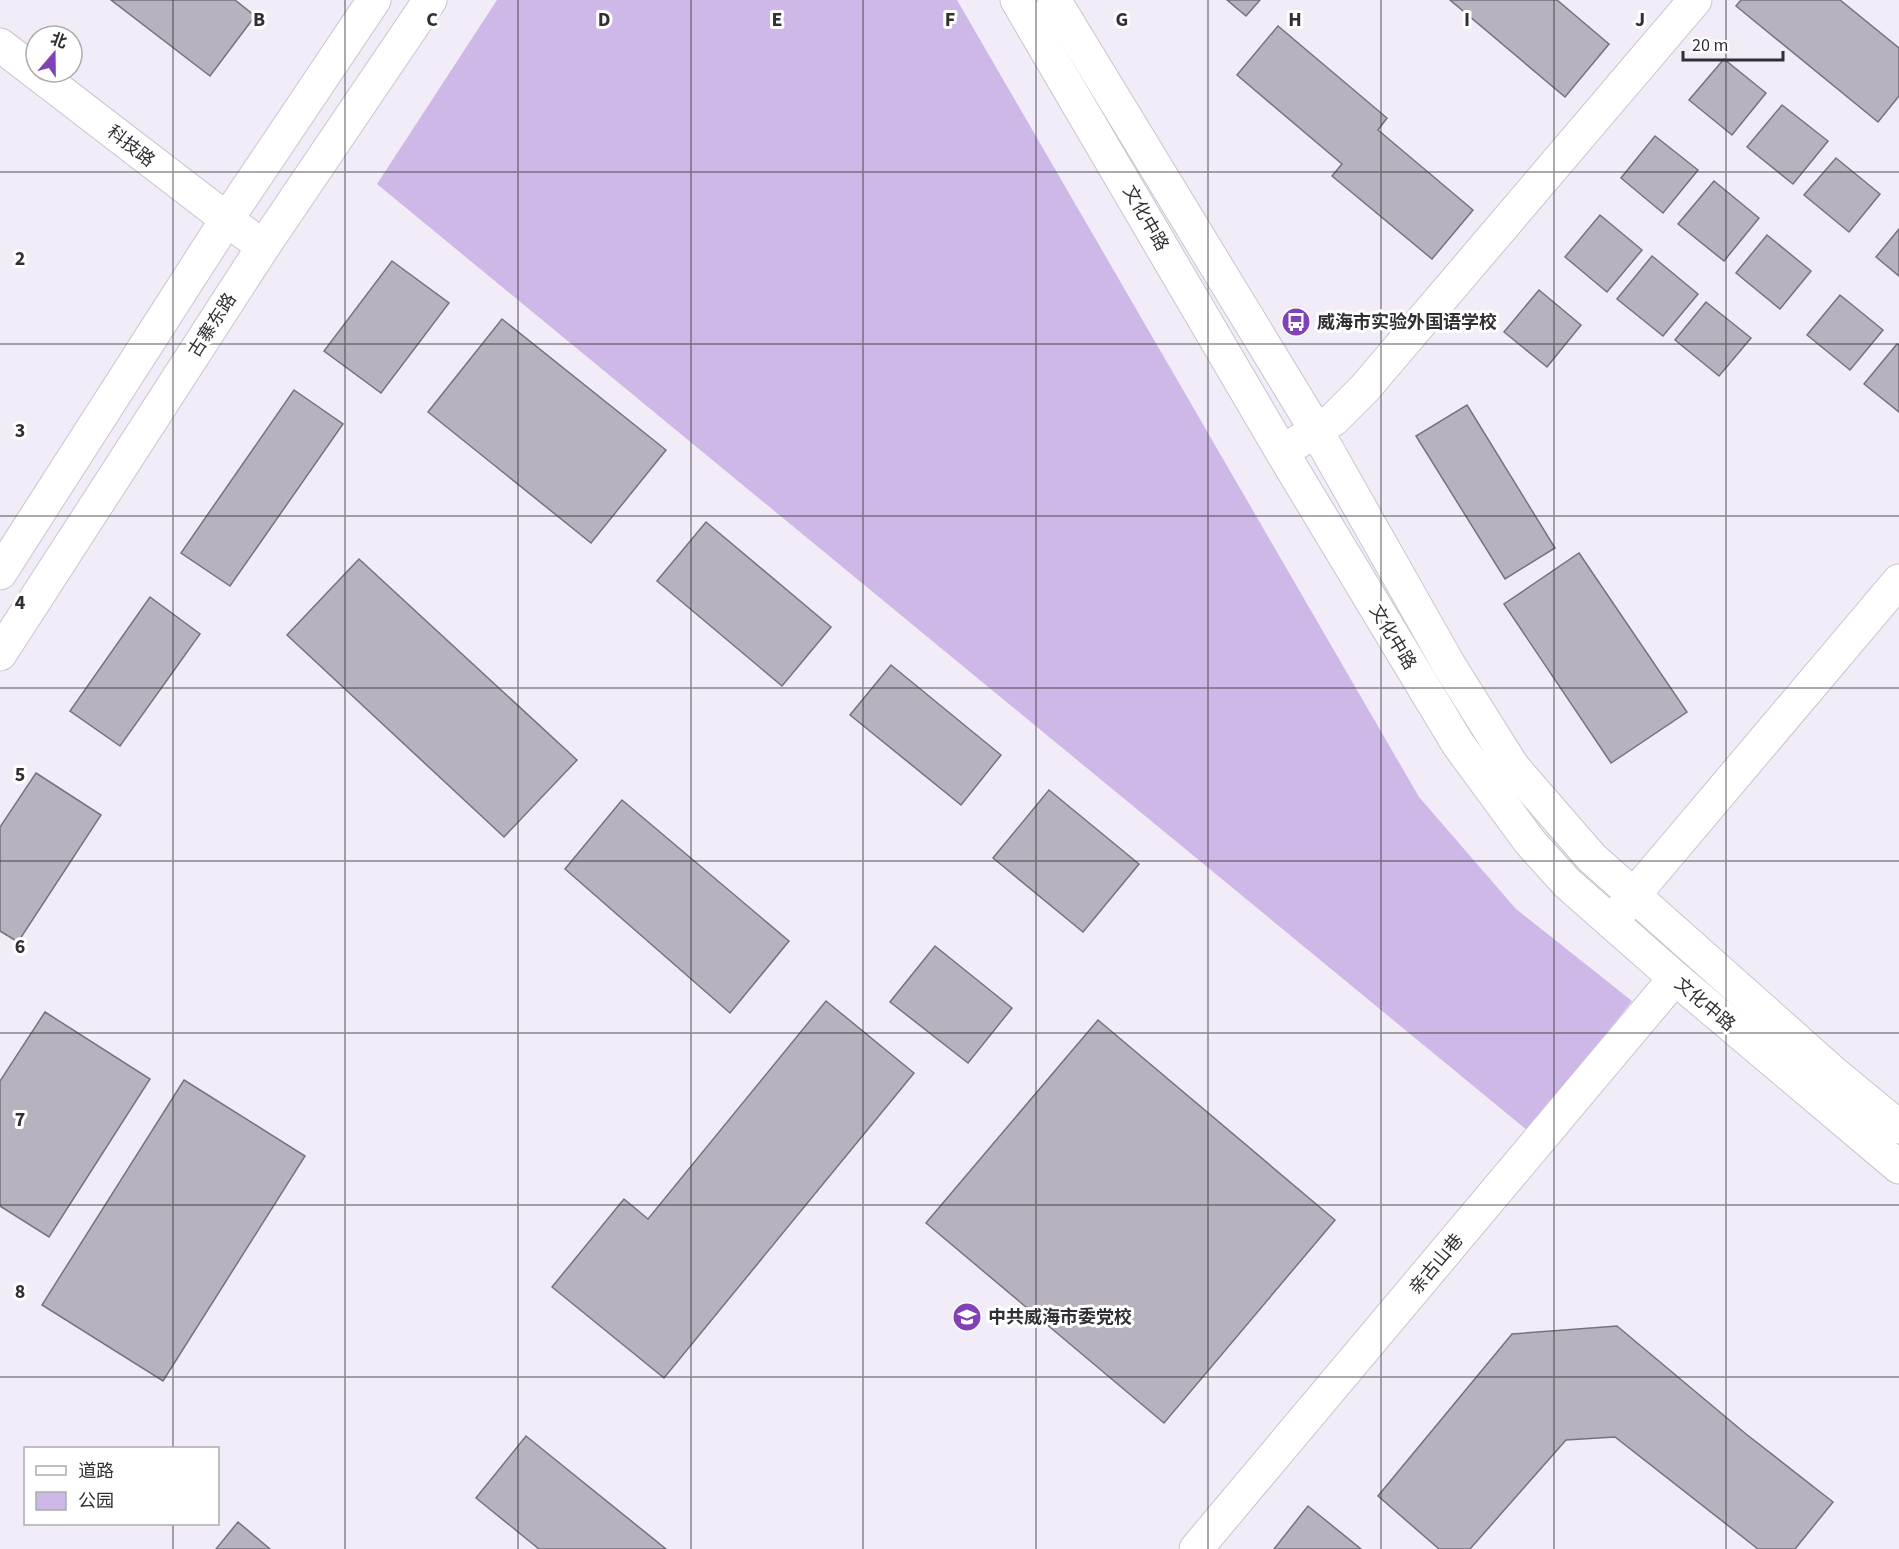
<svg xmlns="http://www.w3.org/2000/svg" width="1899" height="1549" font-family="'Source Sans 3','Noto Sans SC',sans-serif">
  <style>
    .green { fill: #ceb8e7 }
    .building { fill: #b7b2bd; stroke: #77737d; stroke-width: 1.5 }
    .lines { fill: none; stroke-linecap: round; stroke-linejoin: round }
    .street-casing { stroke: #c9c4cf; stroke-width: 35 }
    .secondary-casing { stroke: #c9c4cf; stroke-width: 35 }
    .primary-casing { stroke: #c9c4cf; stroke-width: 35 }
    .street { stroke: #fff; stroke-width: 33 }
    .secondary { stroke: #fff; stroke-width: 33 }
    .primary { stroke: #fff; stroke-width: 33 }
    .grid { fill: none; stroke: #312f33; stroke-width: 1.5; stroke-opacity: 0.55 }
    .labels { text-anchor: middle; stroke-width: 6; stroke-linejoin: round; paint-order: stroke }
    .street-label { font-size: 18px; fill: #312f33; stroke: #fff }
    .poi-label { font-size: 18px; font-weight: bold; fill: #312f33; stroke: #fff; text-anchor: start }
    .grid-label { font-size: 20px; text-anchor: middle; font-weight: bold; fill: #312f33; stroke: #fff; stroke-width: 6; stroke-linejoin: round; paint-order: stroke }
  </style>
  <rect width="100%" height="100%" fill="#f1ecf8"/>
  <path class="green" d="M497,0H957L1419,797L1516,909L1632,1001L1528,1131L377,184Z"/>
  <g class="building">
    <path d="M111,0H235L255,16L210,76Z"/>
    <path d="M1227,0H1260L1246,16Z"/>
    <path d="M1450,0H1557L1609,44L1565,97Z"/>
    <path d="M1741,0H1840L1899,48V96L1878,122L1736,6Z"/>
    <path d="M1278,26L1387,118L1378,130L1473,210L1432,259L1332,176L1342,164L1237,75Z"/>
    <path d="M1724,59L1766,93L1732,135L1689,100Z"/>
    <path d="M1782,105L1828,141L1793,184L1747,147Z"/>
    <path d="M1655,136L1698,170L1663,213L1621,178Z"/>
    <path d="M1836,158L1880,194L1849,232L1804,195Z"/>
    <path d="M1714,181L1759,218L1724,261L1678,224Z"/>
    <path d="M1600,215L1642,250L1607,292L1565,257Z"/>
    <path d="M1899,229V276L1876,257Z"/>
    <path d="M1767,235L1811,271L1780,309L1736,273Z"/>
    <path d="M1652,256L1698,294L1663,336L1617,299Z"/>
    <path d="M392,261L449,303L381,393L324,351Z"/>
    <path d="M1539,290L1581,325L1547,367L1504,332Z"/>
    <path d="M1840,295L1883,330L1850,370L1807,335Z"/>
    <path d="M1706,302L1751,338L1719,376L1675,340Z"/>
    <path d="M502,319L666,450L591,543L428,412Z"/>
    <path d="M1897,344L1899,345V412L1864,384Z"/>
    <path d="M294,390L343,424L230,586L181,553Z"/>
    <path d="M1467,405L1555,548L1505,579L1416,436Z"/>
    <path d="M706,522L831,627L782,686L657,581Z"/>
    <path d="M1579,553L1687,712L1611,763L1504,604Z"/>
    <path d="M359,559L577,760L504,837L287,635Z"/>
    <path d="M150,597L200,634L120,746L70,711Z"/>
    <path d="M891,665L1001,755L961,805L850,715Z"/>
    <path d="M36,773L101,815L18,942L0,931V827Z"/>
    <path d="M1049,790L1139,864L1083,932L993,858Z"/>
    <path d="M622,800L789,941L730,1013L565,869Z"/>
    <path d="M935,946L1012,1008L968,1063L890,1002Z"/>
    <path d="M826,1001L914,1073L664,1378L552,1287L624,1199L648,1219Z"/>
    <path d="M45,1012L150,1079L49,1237L0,1206V1081Z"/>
    <path d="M1098,1020L1335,1220L1164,1423L926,1223Z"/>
    <path d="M184,1080L305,1156L163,1381L42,1305Z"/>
    <path d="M1617,1326L1746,1434L1833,1502L1795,1549H1758L1615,1437L1566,1440L1470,1549H1439L1378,1496L1512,1334Z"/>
    <path d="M526,1436L666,1549H539L476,1498Z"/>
    <path d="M1308,1506L1361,1549H1274Z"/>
    <path d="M238,1522L270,1549H216Z"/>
  </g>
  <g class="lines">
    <g class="street-casing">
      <g id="street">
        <path d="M1282,452L1334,419L1365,388L1695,0"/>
        <path d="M1196,1549L1675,978"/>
      </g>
    </g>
    <g class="secondary-casing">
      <g id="secondary">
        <path d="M0,45L263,247"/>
        <path d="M1611,922L1899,581"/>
      </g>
    </g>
    <g class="primary-casing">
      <g id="primary">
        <path d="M1017,0L1282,452L1458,744L1530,842L1567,883L1675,978L1899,1167"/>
        <path d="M1054,0L1316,430L1449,665L1513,767L1592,858L1836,1075L1899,1127"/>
        <path d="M0,573L227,219L374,0"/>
        <path d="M0,654L263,247L430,0"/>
      </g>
    </g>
    <use href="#street" class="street"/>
    <use href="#secondary" class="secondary"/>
    <use href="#primary" class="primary"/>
  </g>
  <path class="grid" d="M173,0V1448M345,0V1549M518,0V1549M691,0V1549M863,0V1549M1036,0V1549M1208,0V1549M1381,0V1549M1554,0V1549M1726,0V1549M0,172H1899M0,344H1899M0,516H1899M0,688H1899M0,861H1899M0,1033H1899M0,1205H1899M0,1377H1899M173,1524V1549"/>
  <defs>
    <g id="bus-disc" transform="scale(1.5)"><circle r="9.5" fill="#8142b6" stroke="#fff"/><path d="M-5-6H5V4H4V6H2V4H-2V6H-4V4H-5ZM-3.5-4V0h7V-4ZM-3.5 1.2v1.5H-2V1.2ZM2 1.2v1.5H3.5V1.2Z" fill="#fff"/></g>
    <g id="school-disc" transform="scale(1.5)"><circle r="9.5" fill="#8142b6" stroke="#fff"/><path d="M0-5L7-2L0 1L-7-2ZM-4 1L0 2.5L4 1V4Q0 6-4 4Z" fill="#fff"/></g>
  </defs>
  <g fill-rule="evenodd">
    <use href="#bus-disc" x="1296" y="322"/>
    <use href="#school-disc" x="967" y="1317"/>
  </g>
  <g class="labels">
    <g class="street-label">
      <text transform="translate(131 146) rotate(38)" y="6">科技路</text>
      <text transform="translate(1146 218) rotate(60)" y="6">文化中路</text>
      <text transform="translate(212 325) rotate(-57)" y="6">古寨东路</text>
      <text transform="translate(1393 637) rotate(59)" y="6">文化中路</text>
      <text transform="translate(1705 1004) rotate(40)" y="6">文化中路</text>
      <text transform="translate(1436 1264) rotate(-50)" y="6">亲古山巷</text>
    </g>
    <g class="poi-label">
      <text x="1317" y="328">威海市实验外国语学校</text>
      <text x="988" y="1323">中共威海市委党校</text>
    </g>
  </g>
  <g class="grid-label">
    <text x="259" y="26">B</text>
    <text x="432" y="26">C</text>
    <text x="604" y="26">D</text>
    <text x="777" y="26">E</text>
    <text x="950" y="26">F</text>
    <text x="1122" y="26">G</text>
    <text x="1295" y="26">H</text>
    <text x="1467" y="26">I</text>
    <text x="1640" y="26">J</text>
    <text x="20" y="265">2</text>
    <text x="20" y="437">3</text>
    <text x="20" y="609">4</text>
    <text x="20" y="781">5</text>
    <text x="20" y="953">6</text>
    <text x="20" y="1126">7</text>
    <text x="20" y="1298">8</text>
  </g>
  <rect x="24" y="1447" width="195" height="78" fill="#ffffff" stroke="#adacad" stroke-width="1.5"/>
  <rect x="36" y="1466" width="30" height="9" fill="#ffffff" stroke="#adacad" stroke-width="1.5"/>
  <text x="78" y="1477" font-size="18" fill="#312f33">道路</text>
  <rect x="36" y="1492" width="30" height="18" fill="#ceb8e7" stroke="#adacad" stroke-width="1.5"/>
  <text x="78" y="1507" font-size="18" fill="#312f33">公园</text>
  <g transform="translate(54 54) rotate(20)"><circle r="28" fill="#ffffff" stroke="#adacad" stroke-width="1.5"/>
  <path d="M0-4.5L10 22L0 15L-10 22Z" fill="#8142b6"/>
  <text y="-9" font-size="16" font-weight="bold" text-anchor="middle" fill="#312f33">北</text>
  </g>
  <path d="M1683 51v9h100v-9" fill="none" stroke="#312f33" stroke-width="3"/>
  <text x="1692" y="51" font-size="18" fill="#312f33" stroke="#ffffff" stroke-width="4.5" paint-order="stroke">20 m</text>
</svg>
